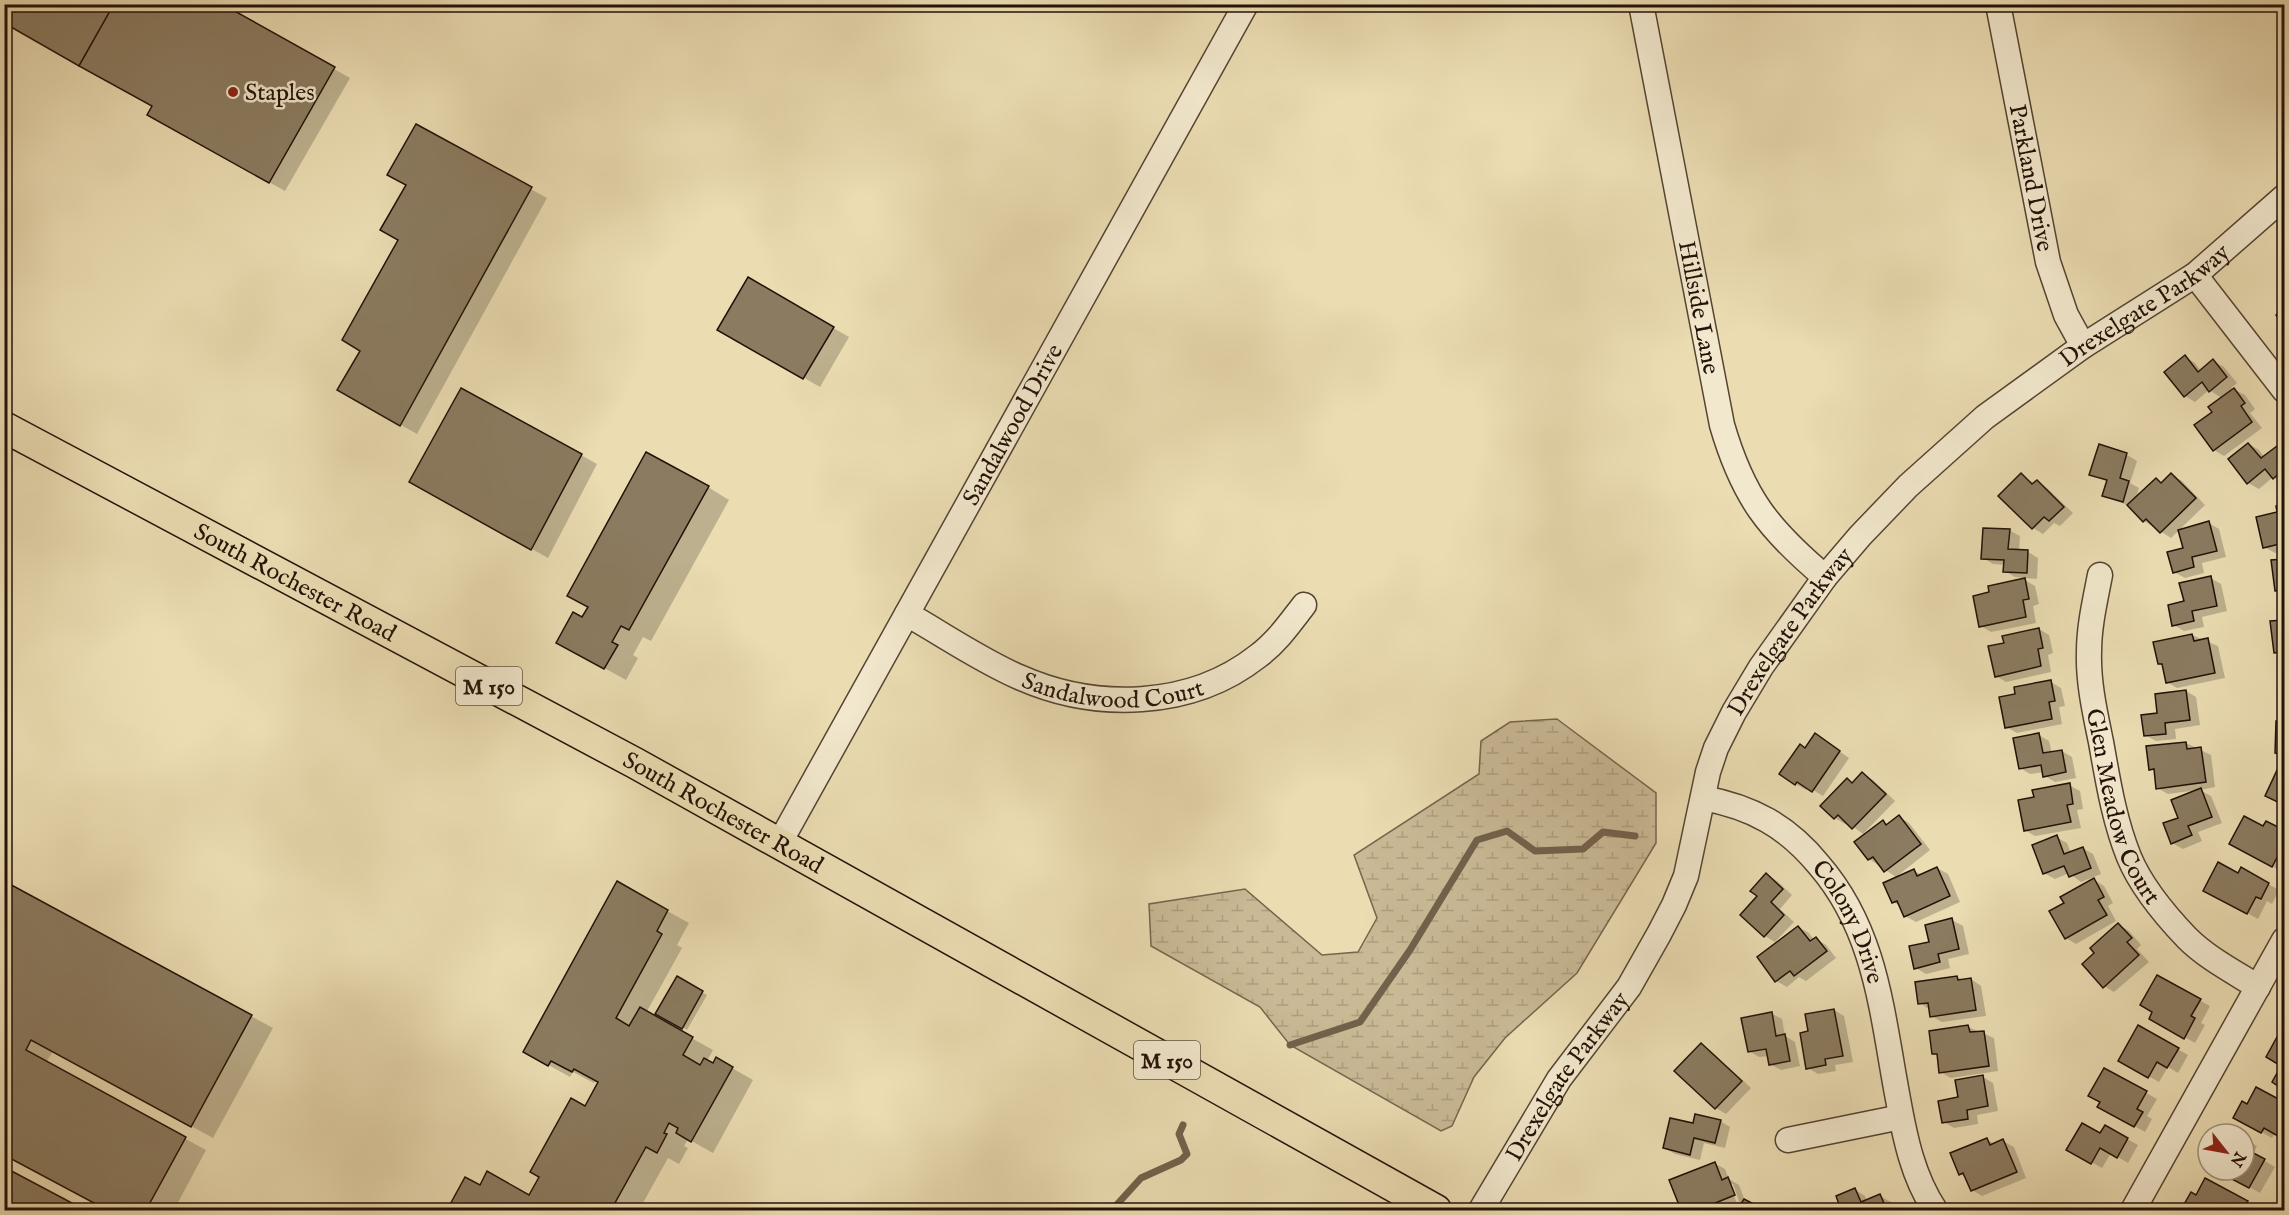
<svg xmlns="http://www.w3.org/2000/svg" width="2289" height="1215" font-family="'IM FELL English',serif">
  <style>
    .wetland { fill: url(#wetland-marsh); stroke: #76654e; stroke-width: 1.5 }
    .shadow { fill: #0003; fill-rule: evenodd }
    .lines { fill: none; stroke-linecap: round; stroke-linejoin: round }
    .stream { stroke: #72614b; stroke-width: 7 }
    .building { fill: #8b7b60; stroke: #231107; stroke-width: 1.5 }
    .minor-casing { stroke: #554432; stroke-width: 27 }
    .major-casing { stroke: #231107; stroke-width: 33 }
    .minor { stroke: #f2e8cd; stroke-width: 24 }
    .major { stroke: #ebdcb2; stroke-width: 30 }
    .poi-dot { fill: #8f2418; stroke: #f2e8cd; stroke-width: 2 }
    .labels { text-anchor: middle; stroke-width: 5; stroke-linejoin: round; paint-order: stroke }
    .shield { fill: #f2e8cd; stroke: #615242; stroke-width: 1.5 }
    .shield-label { font-size: 22px; font-weight: bold; fill: #231107 }
    .poi-label { font-size: 24px; fill: #231107; stroke: #f2e8cd; text-anchor: start }
    .street-label { font-size: 24px; fill: #231107; stroke: #f2e8cd }
  </style>
  <defs>
    <pattern id="wetland-marsh" width="20" height="14" patternUnits="userSpaceOnUse" patternTransform="scale(1.5)"><rect width="20" height="14" fill="#c9b995"/><path d="M1 5h8M5 5V1M11 12h8M15 12V8" fill="none" stroke="#ac9e7f"/></pattern>
  </defs>
  <rect width="100%" height="100%" fill="#ebdcb2"/>
  <filter id="stains"><feTurbulence type="fractalNoise" baseFrequency=".00333" numOctaves="4"/><feColorMatrix values="0 0 0 0 .2 0 0 0 0 .09 0 0 0 0 .02 0 0 0 .5 -.17"/></filter>
  <radialGradient id="worn" r=".72"><stop offset=".6" stop-color="#630" stop-opacity="0"/><stop offset="1" stop-color="#630" stop-opacity=".3"/></radialGradient>
  <path class="wetland" d="M1557,719L1656,793V843L1577,973L1505,1038L1474,1077L1452,1126L1441,1131L1290,1045L1260,1007L1151,946L1149,904L1245,889L1322,955L1358,952L1377,918L1354,855L1479,774L1481,741L1510,722Z"/>
  <g class="shadow">
    <path d="M219,4L350,78L285,191L149,115Z"/>
    <path d="M417,126L547,198L417,434L339,390L362,350L400,240Z"/>
    <path d="M748,279L849,337L820,387L719,329Z"/>
    <path d="M2284,287V297L2280,291Z"/>
    <path d="M2185,357L2195,363L2201,371L2213,361L2224,367L2237,383L2231,388L2245,395L2255,409L2250,413L2262,428L2224,456L2214,450V412L2222,398L2209,390L2195,402L2185,396Z"/>
    <path d="M2249,444L2259,450L2265,458L2277,448L2284,452V483L2273,477L2259,489L2248,483Z"/>
    <path d="M2100,446L2127,455L2137,461L2130,483L2139,488L2136,499L2156,480L2163,483L2171,475L2182,481L2205,505L2171,538L2144,521L2129,506L2104,495L2108,482L2090,474Z"/>
    <path d="M581,455L597,464L548,558L411,481Z"/>
    <path d="M2021,475L2035,484L2037,482L2047,488L2073,513L2060,526L2054,523L2043,534L2033,528L2000,496Z"/>
    <path d="M708,487L729,500L651,641L643,637L633,655L638,658L626,680L579,654L583,619Z"/>
    <path d="M2284,505V551L2275,553L2264,547L2279,513L2277,507Z"/>
    <path d="M2209,523L2219,529L2226,557L2202,563L2204,573L2185,578L2174,572L2185,549Z"/>
    <path d="M2009,530L2020,536L2019,551L2028,552L2038,558L2037,579L2015,577L2005,571V565L1993,564L1983,558Z"/>
    <path d="M2284,560V595L2276,590L2272,562Z"/>
    <path d="M2210,578L2221,584L2227,611L2202,617L2204,627L2184,631L2174,625L2186,603Z"/>
    <path d="M2025,580L2035,586L2039,604L2033,606L2036,623L1991,632L1981,626Z"/>
    <path d="M2284,621V658L2275,652L2272,622Z"/>
    <path d="M2039,629L2049,635L2053,653L2048,655L2051,672L2006,682L1996,676L2005,644Z"/>
    <path d="M2192,635L2218,646L2225,678L2177,688L2167,682L2164,666L2159,664Z"/>
    <path d="M2051,682L2061,688L2065,706L2059,707L2062,724L2017,733L2006,727L2017,695Z"/>
    <path d="M2186,691L2196,697L2200,725L2175,729L2176,739L2156,741L2145,735L2158,714Z"/>
    <path d="M2278,723H2284V757L2277,753Z"/>
    <path d="M2039,735L2049,741L2052,753L2062,751L2072,757L2076,778L2055,782L2045,776L2044,772L2030,774L2020,768Z"/>
    <path d="M1825,741L1849,758L1823,796L1808,787L1806,790L1796,784L1805,749Z"/>
    <path d="M2186,743L2211,755L2215,787L2200,790L2211,796L2222,823L2198,832L2202,841L2183,849L2172,843L2180,819L2198,790L2168,794L2157,788L2155,771L2151,769Z"/>
    <path d="M1863,774L1873,780L1895,801L1863,834L1847,822L1845,824L1835,818L1853,784Z"/>
    <path d="M2069,785L2080,791L2083,809L2077,810L2081,828L2035,836L2025,830L2035,798Z"/>
    <path d="M1899,817L1909,823L1930,850L1896,877L1869,859L1883,822L1889,825Z"/>
    <path d="M2267,823L2284,832L2283,872L2241,850L2264,828Z"/>
    <path d="M2056,837L2067,843L2071,853L2082,848L2093,854L2101,874L2081,882L2069,873L2055,879L2044,873Z"/>
    <path d="M1937,868L1948,874L1960,902L1916,922L1905,916L1902,907L1893,902L1914,871L1922,875Z"/>
    <path d="M2241,869L2279,890L2272,904L2267,901L2258,919L2216,896L2239,875Z"/>
    <path d="M1767,875L1777,881L1792,895L1780,909L1794,922L1775,942L1765,936L1759,896Z"/>
    <path d="M2094,880L2104,886L2113,903L2108,906L2116,921L2076,944L2066,938V903Z"/>
    <path d="M4,882L273,1028L213,1138L53,1051L46,1063L206,1150L174,1210H109L4,1154Z"/>
    <path d="M618,884L689,923L677,945L682,948L646,1013L713,1050L707,1061L714,1065L716,1059L753,1080L713,1153L688,1139L684,1146L688,1148L679,1164L668,1158L639,1210H448L466,1179L480,1187L530,1197L600,1082L596,1080L594,1083L573,1072L570,1077L525,1052Z"/>
    <path d="M1952,920L1963,926L1969,954L1948,959L1950,968L1926,974L1916,968L1930,943Z"/>
    <path d="M2118,924L2129,931L2141,945L2137,949L2149,962L2114,992L2104,986L2096,953Z"/>
    <path d="M1798,927L1809,933L1814,940L1816,939L1826,945L1836,958L1806,981L1799,977L1787,987L1776,981Z"/>
    <path d="M1957,977L1963,981L1971,979L1981,986L1986,1016L1942,1022L1931,1016L1930,1010L1920,1003Z"/>
    <path d="M2158,977L2210,1006L2201,1023L2205,1025L2195,1043L2151,1018L2154,1012Z"/>
    <path d="M677,978L707,995L687,1030L657,1014Z"/>
    <path d="M1834,1010L1844,1016L1853,1062L1835,1065L1836,1071L1818,1074L1808,1068Z"/>
    <path d="M1771,1013L1782,1019L1785,1036L1795,1042L1800,1066L1781,1070L1770,1064L1769,1056L1759,1057L1749,1051Z"/>
    <path d="M1968,1027L1994,1038L1998,1071L1951,1078L1940,1072L1938,1056L1934,1053Z"/>
    <path d="M2138,1027L2188,1055L2178,1073L2168,1067L2159,1082L2120,1060Z"/>
    <path d="M2278,1039L2284,1043V1088L2274,1082L2283,1066Z"/>
    <path d="M1701,1045L1711,1051L1751,1088L1726,1114L1716,1108Z"/>
    <path d="M2105,1070L2157,1099L2147,1116L2152,1119L2145,1132L2099,1106Z"/>
    <path d="M1983,1077L1993,1083L1998,1111L1977,1115L1978,1124L1954,1128L1944,1122L1960,1098Z"/>
    <path d="M2257,1089L2284,1104V1138L2275,1133L2272,1138L2235,1117L2247,1106Z"/>
    <path d="M1720,1121L1730,1127L1725,1148L1704,1143L1700,1160L1675,1154L1664,1148L1694,1125Z"/>
    <path d="M2105,1127L2138,1145L2128,1163L2111,1153L2102,1168L2068,1149L2101,1135Z"/>
    <path d="M2228,1130L2236,1134H2226Z"/>
    <path d="M2244,1139L2257,1146L2253,1154L2275,1167L2260,1193L2224,1173L2226,1170H2244Z"/>
    <path d="M1987,1140L1995,1144L2003,1141L2014,1147L2026,1178L1982,1196L1972,1190L1966,1177L1960,1174Z"/>
    <path d="M1714,1163L1725,1169L1729,1179L1739,1185L1745,1201L1762,1210H1739L1744,1201L1721,1210L1682,1209ZM1729,1184H1733L1739,1201L1737,1203Z"/>
    <path d="M4,1168L82,1210H4Z"/>
    <path d="M2206,1180L2257,1209L2256,1210H2188L2184,1208L2196,1197Z"/>
    <path d="M1855,1190L1865,1196L1867,1201L1880,1196L1891,1202L1894,1210H1843L1838,1197Z"/>
    <path d="M1827,1208L1832,1210H1814Z"/>
  </g>
  <g class="lines">
    <g class="stream">
      <path d="M1290,1045L1360,1022L1410,950L1477,840L1507,831L1535,851L1583,849L1603,832L1635,836"/>
      <path d="M1112,1210L1141,1178L1181,1160L1187,1154L1179,1134L1183,1125"/>
    </g>
  </g>
  <g class="building">
    <path d="M4,4H114L79,66L4,23Z"/>
    <path d="M114,4H222L335,67L269,183L147,115L152,106L79,66Z"/>
    <path d="M416,124L532,187L400,426L337,390L360,351L342,340L398,240L380,230L406,185L387,175Z"/>
    <path d="M748,277L834,327L803,379L717,330Z"/>
    <path d="M2284,308V326L2276,315Z"/>
    <path d="M2185,355L2198,372L2213,359L2227,377L2209,392L2202,382L2184,397L2164,372Z"/>
    <path d="M461,388L582,454L531,550L409,482Z"/>
    <path d="M2234,388L2245,403L2241,406L2252,422L2213,451L2194,425L2212,412L2208,407Z"/>
    <path d="M2248,443L2261,458L2277,446L2284,456V469L2273,479L2265,469L2247,484L2228,459Z"/>
    <path d="M2099,444L2127,453L2120,478L2129,481L2123,502L2102,496L2107,480L2089,475Z"/>
    <path d="M646,452L709,486L629,630L621,626L612,642L618,645L604,669L556,643L573,612L582,617L588,607L567,596Z"/>
    <path d="M2021,473L2032,484L2037,480L2064,507L2049,521L2044,517L2032,529L1998,496Z"/>
    <path d="M2171,473L2196,498L2160,533L2146,519L2143,522L2127,505L2156,478L2161,483Z"/>
    <path d="M2284,503V543L2263,548L2256,517L2277,512L2276,506Z"/>
    <path d="M2209,521L2217,551L2192,557L2194,567L2173,573L2167,552L2183,548L2178,530Z"/>
    <path d="M1983,528L2010,529L2008,549L2028,550L2027,573L2003,572L2004,560L1981,559Z"/>
    <path d="M2284,559V590L2275,591L2271,560Z"/>
    <path d="M2211,576L2217,606L2192,611L2194,621L2172,626L2168,605L2184,601L2179,583Z"/>
    <path d="M2025,578L2029,599L2023,600L2026,617L1979,627L1973,596L1989,592L1988,586Z"/>
    <path d="M2284,620V652L2274,653L2270,621Z"/>
    <path d="M2039,628L2043,648L2038,649L2041,666L1995,677L1988,646L2004,643L2002,636Z"/>
    <path d="M2192,634L2194,641L2208,638L2215,673L2166,683L2162,664H2158L2153,642Z"/>
    <path d="M2284,663V695L2281,664Z"/>
    <path d="M2051,680L2055,701L2049,702L2052,719L2005,728L1999,697L2015,694L2014,687Z"/>
    <path d="M2186,690L2190,720L2165,723L2166,734L2144,736L2141,715L2157,713L2155,694Z"/>
    <path d="M2276,721L2284,722V754L2275,753Z"/>
    <path d="M1815,733L1840,751L1812,792L1797,782L1795,785L1779,774L1800,744L1805,748Z"/>
    <path d="M2039,733L2043,753L2062,750L2066,772L2043,777L2041,765L2019,769L2013,738Z"/>
    <path d="M2186,742L2187,749L2201,747L2206,782L2156,789L2154,769L2149,770L2146,746Z"/>
    <path d="M2278,768L2284,770V805L2265,796Z"/>
    <path d="M1862,772L1886,794L1852,829L1838,815L1834,819L1820,806L1847,778L1852,783Z"/>
    <path d="M2070,783L2073,804L2067,805L2071,822L2024,831L2018,800L2034,797L2032,790Z"/>
    <path d="M2201,788L2212,817L2188,826L2192,835L2171,844L2163,823L2178,818L2171,800Z"/>
    <path d="M1899,815L1921,844L1884,872L1873,857L1868,860L1854,842L1883,820L1886,825Z"/>
    <path d="M2244,816L2263,826L2266,821L2284,830V852L2281,850L2272,867L2229,844Z"/>
    <path d="M2057,835L2064,854L2083,847L2091,868L2069,877L2064,866L2043,874L2032,845Z"/>
    <path d="M2218,862L2238,873L2241,867L2269,883L2261,899L2256,897L2247,914L2203,891Z"/>
    <path d="M1937,867L1950,896L1904,917L1897,901L1892,903L1883,883L1914,869L1917,876Z"/>
    <path d="M1766,873L1783,889L1771,902L1784,915L1764,937L1740,915L1757,896L1750,891Z"/>
    <path d="M2094,878L2104,897L2098,900L2107,915L2065,939L2049,911L2064,903L2060,897Z"/>
    <path d="M4,881L252,1015L191,1127L31,1040L26,1050L186,1137L146,1210H107L4,1155Z"/>
    <path d="M617,881L668,910L657,931L662,934L616,1018L629,1026L640,1007L693,1037L683,1055L700,1065L704,1058L713,1063L716,1057L733,1067L691,1142L676,1133L678,1128L669,1123L664,1133L667,1134L657,1153L646,1147L611,1210H447L465,1177L480,1185L487,1171L529,1195L539,1177L530,1172L571,1098L585,1106L598,1082L574,1069L572,1072L551,1061L548,1066L523,1052Z"/>
    <path d="M1952,918L1959,949L1938,954L1940,962L1914,969L1909,946L1929,942L1925,925Z"/>
    <path d="M2118,923L2132,938L2127,942L2139,955L2103,988L2082,964L2094,953L2090,948Z"/>
    <path d="M1798,926L1810,941L1816,937L1827,951L1794,976L1790,971L1775,982L1757,957Z"/>
    <path d="M2157,975L2201,999L2191,1016L2195,1018L2184,1039L2149,1019L2152,1012L2140,1005Z"/>
    <path d="M677,976L703,991L682,1029L655,1014Z"/>
    <path d="M1957,976L1958,980L1971,978L1976,1010L1930,1017L1928,1003L1918,1004L1915,982Z"/>
    <path d="M1834,1009L1843,1056L1825,1059L1826,1065L1806,1069L1800,1033L1808,1031L1805,1014Z"/>
    <path d="M1772,1012L1776,1036L1785,1034L1790,1061L1769,1065L1766,1049L1748,1052L1741,1018Z"/>
    <path d="M1968,1025L1970,1032L1984,1031L1989,1066L1939,1073L1937,1054H1932L1929,1031Z"/>
    <path d="M2138,1025L2179,1048L2167,1068L2157,1062L2148,1078L2118,1061Z"/>
    <path d="M2277,1037L2284,1041V1090L2272,1082L2281,1066L2266,1057Z"/>
    <path d="M1701,1043L1742,1081L1715,1109L1674,1071Z"/>
    <path d="M2104,1068L2147,1091L2137,1109L2143,1112L2134,1127L2097,1107L2100,1102L2088,1096Z"/>
    <path d="M1983,1075L1988,1106L1967,1110L1968,1119L1942,1123L1938,1101L1958,1097L1955,1080Z"/>
    <path d="M2256,1087L2284,1102L2283,1139L2264,1128L2261,1133L2233,1118L2242,1101L2247,1104Z"/>
    <path d="M1695,1114L1721,1120L1715,1143L1694,1138L1690,1155L1663,1148L1670,1118L1693,1123Z"/>
    <path d="M2082,1123L2100,1133L2105,1125L2128,1138L2117,1158L2100,1148L2091,1164L2066,1150Z"/>
    <path d="M1987,1138L1990,1145L2003,1139L2017,1172L1971,1191L1963,1173L1959,1175L1950,1153Z"/>
    <path d="M2244,1148L2265,1159L2249,1188L2222,1174L2224,1170H2244Z"/>
    <path d="M1715,1162L1722,1180L1728,1177L1735,1195L1698,1210L1696,1204L1681,1210L1669,1180Z"/>
    <path d="M4,1167L85,1210H4Z"/>
    <path d="M2205,1178L2248,1201L2243,1210H2185L2182,1208L2191,1192L2196,1195Z"/>
    <path d="M1855,1188L1861,1202L1880,1194L1887,1210H1841L1836,1196Z"/>
    <path d="M1744,1199L1765,1210H1737Z"/>
  </g>
  <g class="lines">
    <g class="minor-casing">
      <g id="minor">
        <path id="s1" d="M1641,4L1722,425C1743,497 1768,529 1825,577"/>
        <path id="s2" d="M1998,4L2048,262L2066,315L2083,346"/>
        <path d="M2195,275L2284,390"/>
        <path id="s3" d="M2100,575C2095,601 2089,626 2089,652C2088,682 2095,713 2101,742C2108,781 2114,820 2129,857C2141,886 2165,915 2187,938C2207,958 2234,972 2258,987"/>
        <path id="s4" d="M907,614C944,635 980,660 1019,677C1095,711 1191,709 1258,656C1277,642 1290,623 1304,605"/>
        <path id="s5" d="M1703,798C1752,807 1787,826 1819,865C1877,932 1882,1015 1898,1099C1905,1138 1913,1177 1935,1210"/>
        <path id="s6" d="M779,844L1246,4"/>
        <path d="M1788,1140L1901,1117"/>
        <path id="s7" d="M1481,1210L1559,1079L1629,987L1659,934L1674,905L1686,876L1708,772L1716,748L1734,712L1761,667L1825,577L1860,536L1908,486L1985,417L2083,346L2195,275L2284,197"/>
        <path d="M2133,1210L2284,940"/>
      </g>
    </g>
    <g class="major-casing">
      <g id="major">
        <path id="s8" d="M4,427L635,763L1436,1210"/>
      </g>
    </g>
    <use href="#minor" class="minor"/>
    <use href="#major" class="major"/>
  </g>
  <circle class="poi-dot" cx="233" cy="92" r="6"/>
  <g class="labels">
    <g class="shield">
      <rect x="456" y="667" width="66" height="38" rx="4.5"/>
      <rect x="1134" y="1041" width="66" height="38" rx="4.5"/>
    </g>
    <g class="shield-label">
      <text x="489" y="694">M 150</text>
      <text x="1167" y="1068">M 150</text>
    </g>
    <g class="poi-label">
      <text x="245" y="100">Staples</text>
    </g>
    <g class="street-label">
      <text dy="8" stroke="none"><textPath href="#s2" startOffset="177">Parkland Drive</textPath></text>
      <text dy="8" stroke="none"><textPath href="#s7" startOffset="1149">Drexelgate Parkway</textPath></text>
      <text dy="8" stroke="none"><textPath href="#s1" startOffset="309">Hillside Lane</textPath></text>
      <text dy="8" stroke="none"><textPath href="#s6" startOffset="480">Sandalwood Drive</textPath></text>
      <text dy="8" stroke="none"><textPath href="#s8" startOffset="330">South Rochester Road</textPath></text>
      <text dy="8" stroke="none"><textPath href="#s7" startOffset="663">Drexelgate Parkway</textPath></text>
      <text dy="8" stroke="none"><textPath href="#s4" startOffset="225">Sandalwood Court</textPath></text>
      <text dy="8" stroke="none"><textPath href="#s3" startOffset="237">Glen Meadow Court</textPath></text>
      <text dy="8" stroke="none"><textPath href="#s8" startOffset="816">South Rochester Road</textPath></text>
      <text dy="8" stroke="none"><textPath href="#s5" startOffset="202">Colony Drive</textPath></text>
      <text dy="8" stroke="none"><textPath href="#s7" startOffset="159">Drexelgate Parkway</textPath></text>
    </g>
  </g>
  <rect width="2289" height="1215" fill="none" stroke="#ebdcb2" stroke-width="24"/>
  <rect x="6" y="6" width="2277" height="1203" fill="none" stroke="#231107" stroke-width="3"/>
  <rect x="12" y="12" width="2265" height="1191" fill="none" stroke="#231107" stroke-width="1.5"/>
  <g transform="translate(2226 1152) rotate(121)"><circle r="28" fill="#f2e8cd" stroke="#9f927e" stroke-width="1.5"/>
  <path d="M0-4.5L10 22L0 15L-10 22Z" fill="#8f2418"/>
  <text y="-9" font-size="16" font-weight="bold" text-anchor="middle" fill="#231107">N</text>
  </g>
  <rect width="100%" height="100%" filter="url(#stains)"/>
  <rect width="100%" height="100%" fill="url(#worn)"/>
</svg>
